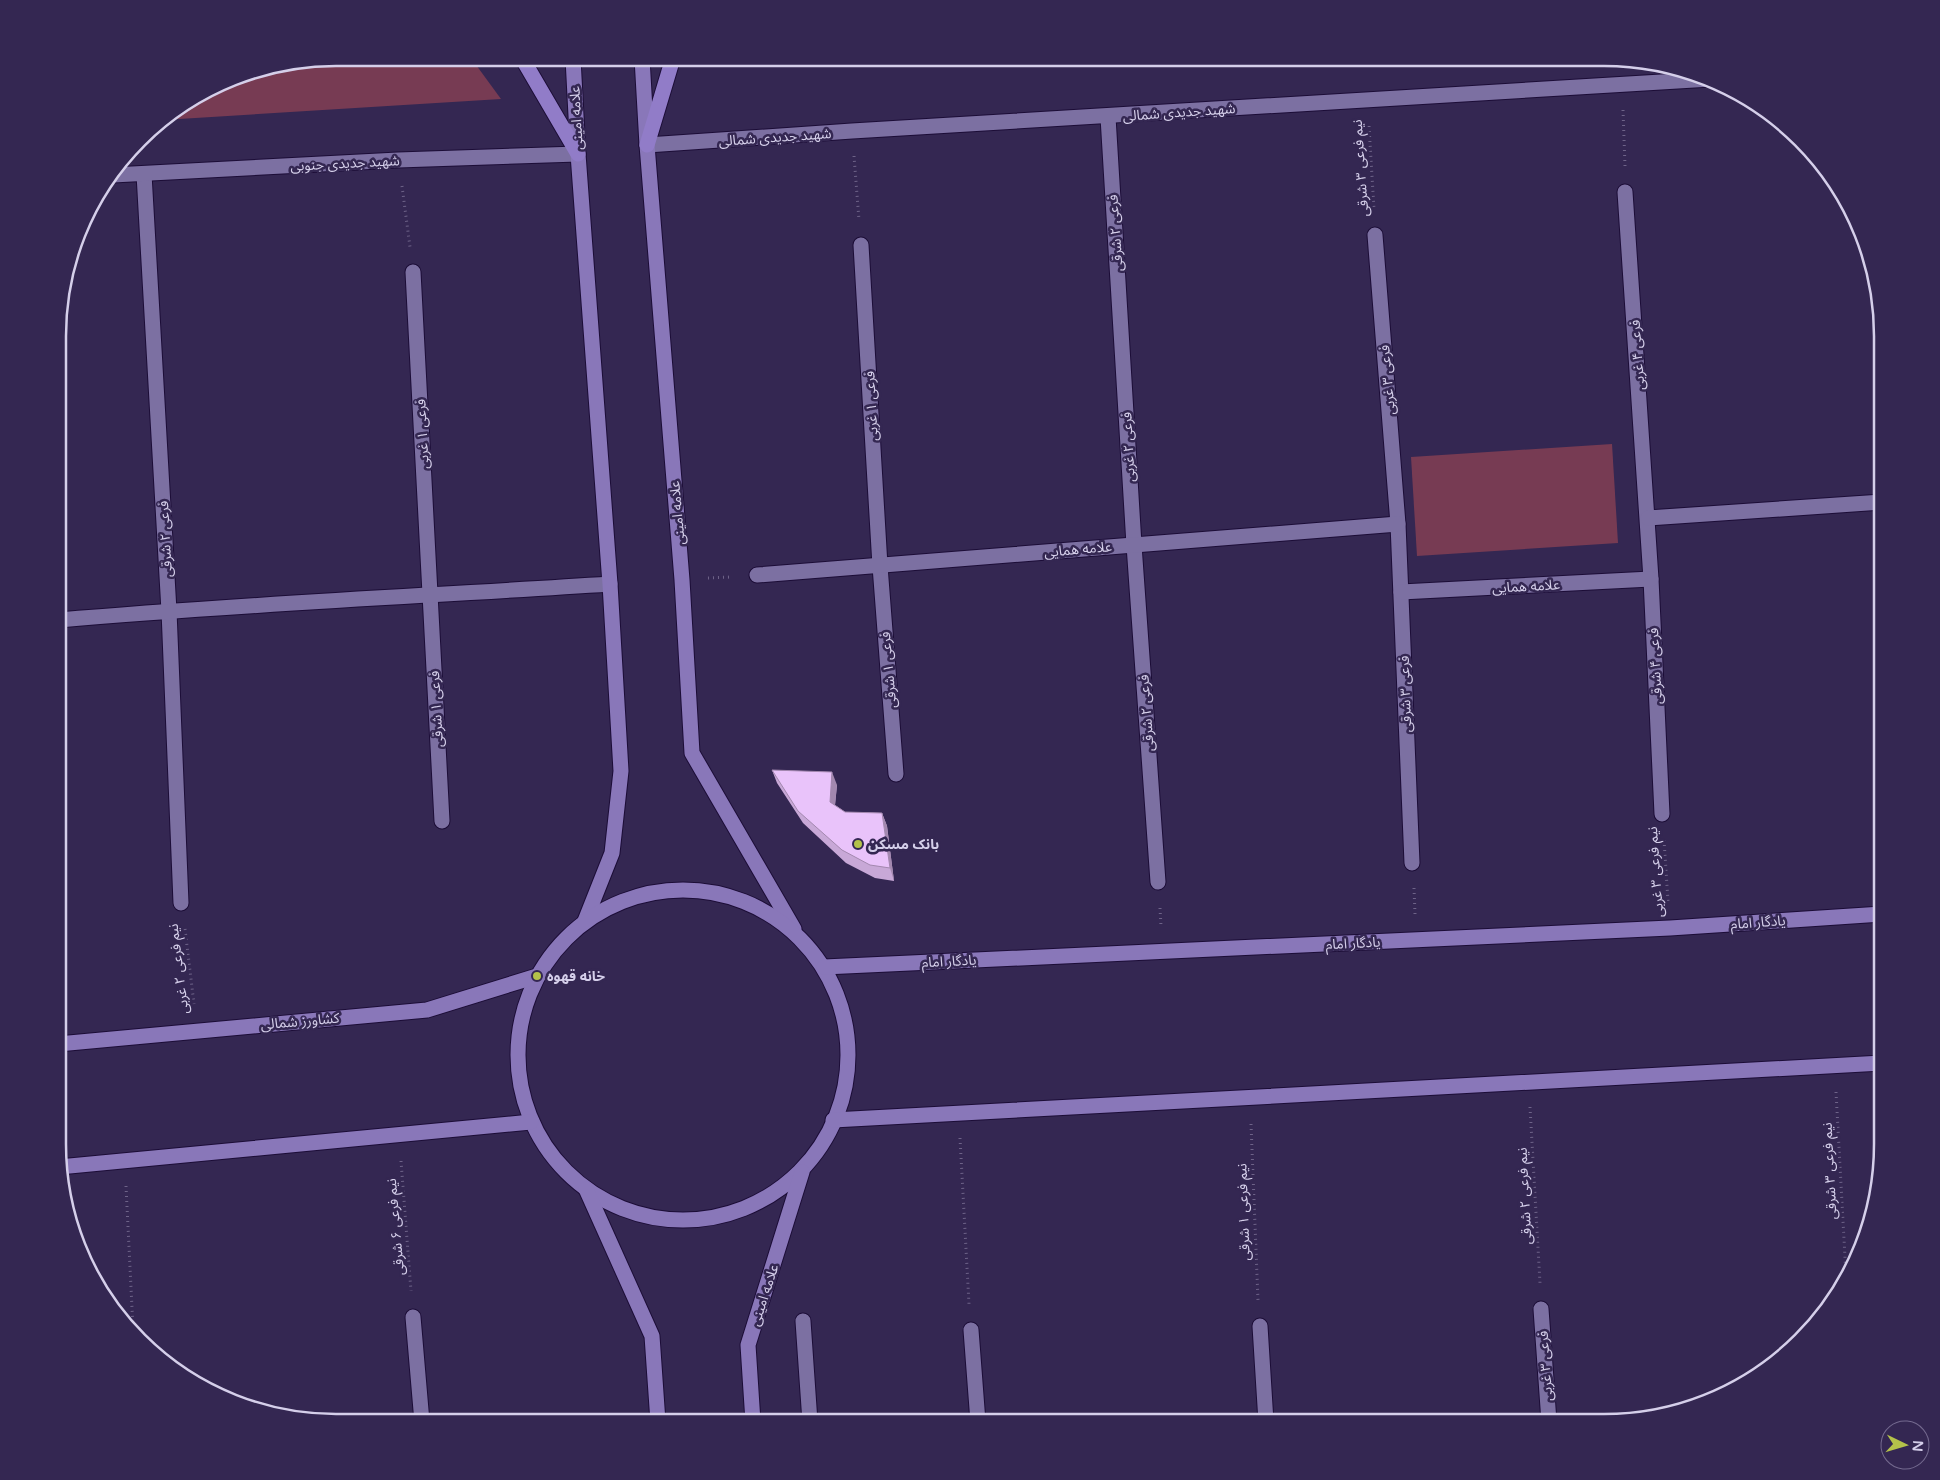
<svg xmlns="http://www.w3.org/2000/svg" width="1940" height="1480" font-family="'Varela Round','Noto Sans Arabic',sans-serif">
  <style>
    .green { fill: #773b53 }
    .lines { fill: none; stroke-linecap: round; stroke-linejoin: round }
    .minor-casing { stroke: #1c0d37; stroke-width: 17 }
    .major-casing { stroke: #1c0d37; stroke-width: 17 }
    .highway-casing { stroke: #1c0d37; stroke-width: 17 }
    .path { stroke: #6e6388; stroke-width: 3; stroke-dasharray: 1 4; stroke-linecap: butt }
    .minor { stroke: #7c70a2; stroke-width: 15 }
    .major { stroke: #8977b9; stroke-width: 15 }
    .highway { stroke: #917cc8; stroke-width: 15 }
    .wall { fill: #c8a8d7 }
    .shaded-wall { fill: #a388af }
    .building { fill: #e9c3fa; stroke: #a388af }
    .poi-dot { fill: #b4c24a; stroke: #342752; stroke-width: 2 }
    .labels { text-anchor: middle; stroke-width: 5; stroke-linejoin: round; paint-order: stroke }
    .street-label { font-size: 14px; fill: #d5cfea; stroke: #342752 }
    .poi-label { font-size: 14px; font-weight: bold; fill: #d5cfea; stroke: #342752; text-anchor: start }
    .rim { fill: none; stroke: #d5cfea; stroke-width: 2.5 }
  </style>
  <rect width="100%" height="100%" fill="#342752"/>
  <g class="green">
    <path d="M336,58H471L501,99L163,120L246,72Z"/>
    <path d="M1612,444L1618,543L1417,556L1411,457Z"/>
  </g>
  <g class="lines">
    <g class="minor-casing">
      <g id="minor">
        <path d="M1108,117L1134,545L1158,882"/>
        <path d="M647,145L852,131L1711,79"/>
        <path d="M144,174L169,611L181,903"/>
        <path d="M113,175L398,160L578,154"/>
        <path d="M1625,192L1651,579L1662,814"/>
        <path d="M1375,235L1398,524L1412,863"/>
        <path d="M861,245L880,566L896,774"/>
        <path d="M413,272L442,821"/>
        <path d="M1648,518L1882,502"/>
        <path d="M757,575L1398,524"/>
        <path d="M1401,592L1651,579"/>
        <path d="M59,620C243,604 426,596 610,584"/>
        <path d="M1541,1309L1549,1422"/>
        <path d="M413,1317L422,1422"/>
        <path d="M803,1321L810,1422"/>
        <path d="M1260,1326L1266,1422"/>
        <path d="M971,1330L978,1422"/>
      </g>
    </g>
    <g class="major-casing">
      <g id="major">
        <path d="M573,58L578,154L610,584L621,771L612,853L585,921"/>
        <path d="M642,58L647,145L682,580L692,753L794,929"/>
        <circle cx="683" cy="1055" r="165"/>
        <path d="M824,967L1670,928L1882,914"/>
        <path d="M58,1044L427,1010L537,976"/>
        <path d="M833,1120L1882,1063"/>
        <path d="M59,1167L531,1122"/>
        <path d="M586,1189L652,1336L658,1422"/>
        <path d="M753,1422L748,1345L802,1172"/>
      </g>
    </g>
    <g class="highway-casing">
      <g id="highway">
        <path d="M522,58L578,154"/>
        <path d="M647,145L673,58"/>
      </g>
    </g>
    <g class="path">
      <path d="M1623,110L1625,166"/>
      <path d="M1369,126L1374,209"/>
      <path d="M854,156L859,220"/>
      <path d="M402,186L410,247"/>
      <path d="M708,578L731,577"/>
      <path d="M1664,840L1668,901"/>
      <path d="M1414,888L1415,914"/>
      <path d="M1160,908L1161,926"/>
      <path d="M185,929L194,1004"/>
      <path d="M1836,1092L1846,1276"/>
      <path d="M1530,1107L1540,1283"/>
      <path d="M1251,1124L1258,1300"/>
      <path d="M960,1138L969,1304"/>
      <path d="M401,1161L411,1291"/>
      <path d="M126,1186L133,1328"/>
    </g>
    <use href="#minor" class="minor"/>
    <use href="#major" class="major"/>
    <use href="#highway" class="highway"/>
  </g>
  <path class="wall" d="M772,770L837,785L835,805L845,812L882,813L887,826L894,881L875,878L846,863L803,823L777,783Z"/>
  <g class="shaded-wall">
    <path d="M832,772L837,785L834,815L830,802Z"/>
    <path d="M882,813L887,826L894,881L890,868Z"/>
  </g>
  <path class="building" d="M772,770L832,772L830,802L845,812L882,813L890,868L870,865L842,850L798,811Z"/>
  <g class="poi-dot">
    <circle cx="858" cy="844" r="5"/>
    <circle cx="537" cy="976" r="5"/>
  </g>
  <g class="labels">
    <g class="street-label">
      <text transform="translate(1179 112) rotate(-4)" y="5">شهید جدیدی شمالی</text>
      <text transform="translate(576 118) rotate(-93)" y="5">علامه امینی</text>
      <text transform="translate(775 137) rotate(-4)" y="5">شهید جدیدی شمالی</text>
      <text transform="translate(345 163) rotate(-3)" y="5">شهید جدیدی جنوبی</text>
      <text transform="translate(1360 168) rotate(-94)" y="5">نیم فرعی ۳ شرقی</text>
      <text transform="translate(1115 233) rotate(-94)" y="5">فرعی ۲ شرقی</text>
      <text transform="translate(1637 355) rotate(-94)" y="5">فرعی ۴ غربی</text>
      <text transform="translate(1387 380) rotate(-95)" y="5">فرعی ۳ غربی</text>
      <text transform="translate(871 406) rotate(-93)" y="5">فرعی ۱ غربی</text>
      <text transform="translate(422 434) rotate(-93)" y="5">فرعی ۱ غربی</text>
      <text transform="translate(1128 447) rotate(-93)" y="5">فرعی ۲ غربی</text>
      <text transform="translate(677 513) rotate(-95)" y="5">علامه امینی</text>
      <text transform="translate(165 539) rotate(-93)" y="5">فرعی ۲ شرقی</text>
      <text transform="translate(1078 549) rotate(-5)" y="5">علامه همایی</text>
      <text transform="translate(1526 586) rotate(-3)" y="5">علامه همایی</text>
      <text transform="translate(1655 666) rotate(-93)" y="5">فرعی ۴ شرقی</text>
      <text transform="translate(888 670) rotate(-95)" y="5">فرعی ۱ شرقی</text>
      <text transform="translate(1405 694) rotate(-92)" y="5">فرعی ۳ شرقی</text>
      <text transform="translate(436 709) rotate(-93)" y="5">فرعی ۱ شرقی</text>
      <text transform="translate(1146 713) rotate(-94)" y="5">فرعی ۲ شرقی</text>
      <text transform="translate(1655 872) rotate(-94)" y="5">نیم فرعی ۳ غربی</text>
      <text transform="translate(1758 922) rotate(-4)" y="5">یادگار امام</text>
      <text transform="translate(1353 943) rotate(-3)" y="5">یادگار امام</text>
      <text transform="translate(949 961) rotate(-3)" y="5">یادگار امام</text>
      <text transform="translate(178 969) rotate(-97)" y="5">نیم فرعی ۲ غربی</text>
      <text transform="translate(300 1021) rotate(-5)" y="5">کشاورز شمالی</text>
      <text transform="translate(1829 1171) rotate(-93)" y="5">نیم فرعی ۳ شرقی</text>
      <text transform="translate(1524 1196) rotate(-93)" y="5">نیم فرعی ۲ شرقی</text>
      <text transform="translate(1243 1212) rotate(-92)" y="5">نیم فرعی ۱ شرقی</text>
      <text transform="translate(395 1227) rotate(-95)" y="5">نیم فرعی ۶ شرقی</text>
      <text transform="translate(764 1295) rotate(-72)" y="5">علامه امینی</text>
      <text transform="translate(1545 1366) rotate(-94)" y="5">فرعی ۳ غربی</text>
    </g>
    <g class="poi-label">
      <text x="868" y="849">بانک مسکن</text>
      <text x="547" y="981">خانه قهوه</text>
    </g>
  </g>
  <path d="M0 0H1940V1480H0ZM336 66H1604A270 270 0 0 1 1874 336V1144A270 270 0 0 1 1604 1414H336A270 270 0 0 1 66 1144V336A270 270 0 0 1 336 66Z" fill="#342752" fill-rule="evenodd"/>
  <path class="rim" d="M336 66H1604A270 270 0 0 1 1874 336V1144A270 270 0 0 1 1604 1414H336A270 270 0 0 1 66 1144V336A270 270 0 0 1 336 66Z"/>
  <g transform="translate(1905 1445) rotate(95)"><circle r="24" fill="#342752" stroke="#746a8f"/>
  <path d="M0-4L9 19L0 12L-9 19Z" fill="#b4c24a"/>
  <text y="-8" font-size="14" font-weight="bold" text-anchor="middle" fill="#d5cfea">N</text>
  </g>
</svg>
